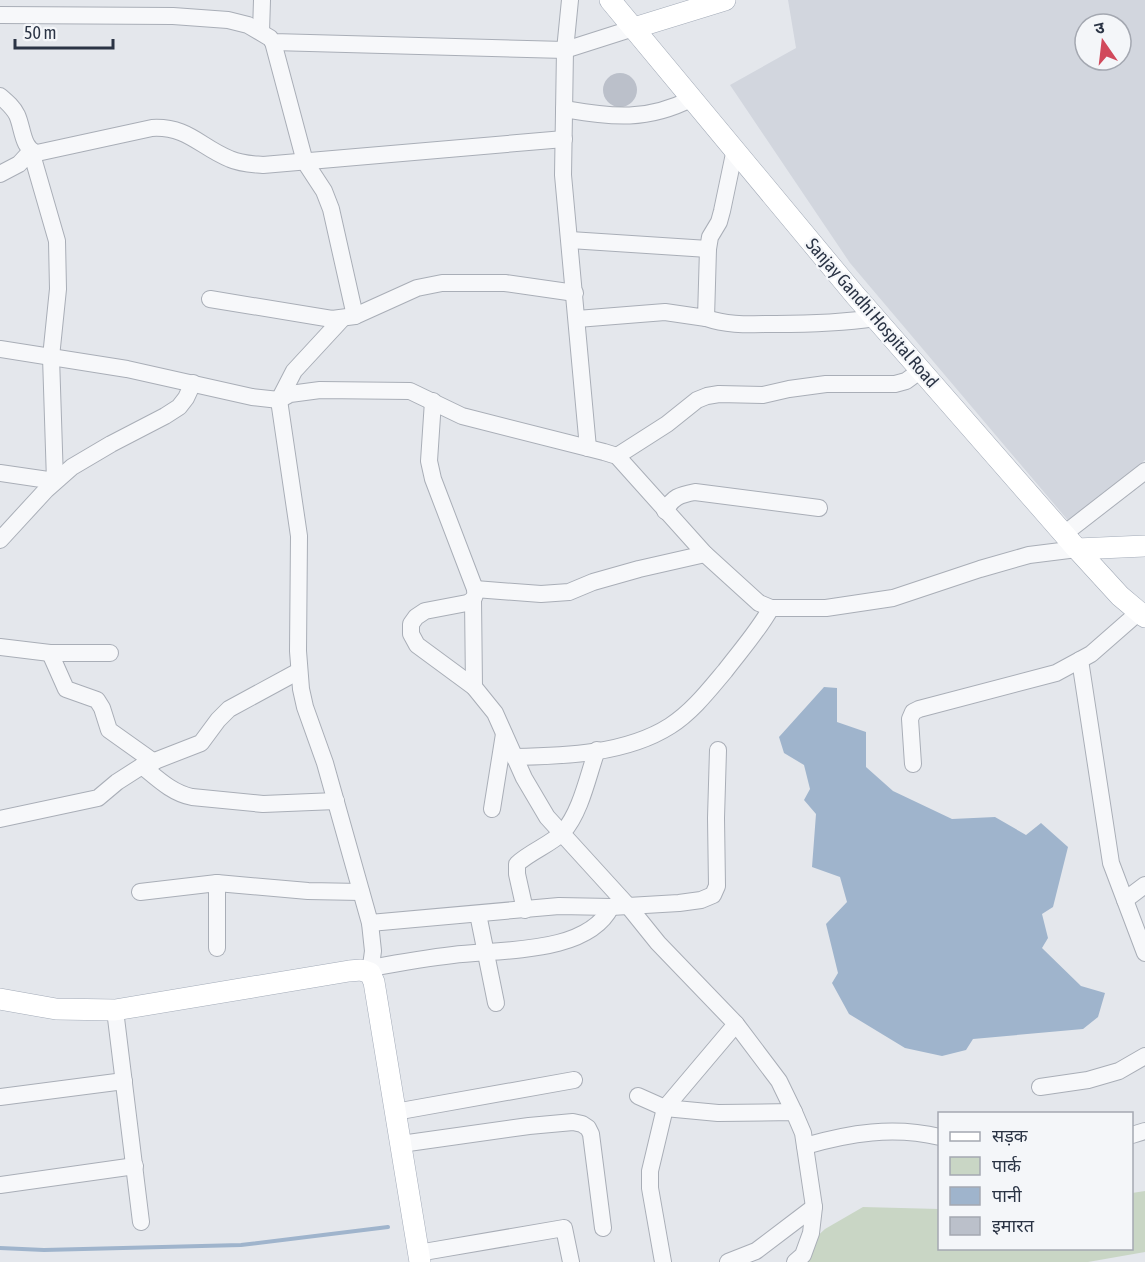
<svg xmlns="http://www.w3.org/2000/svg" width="1145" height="1262" font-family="'Asap Condensed','Noto Sans Devanagari',sans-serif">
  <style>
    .built { fill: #d2d6de; fill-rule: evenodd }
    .green { fill: #c9d6c5 }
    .water { fill: #9fb4cc }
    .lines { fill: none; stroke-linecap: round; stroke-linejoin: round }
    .stream { stroke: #9fb4cc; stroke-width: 4 }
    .building { fill: #bbc0ca }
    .minor-casing { stroke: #a9aeb7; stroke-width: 18 }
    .major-casing { stroke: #a3abb8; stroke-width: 22 }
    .minor { stroke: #f7f8fa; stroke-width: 16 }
    .major { stroke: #fff; stroke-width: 21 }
    .labels { text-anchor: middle; stroke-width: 4.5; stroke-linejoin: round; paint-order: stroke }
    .street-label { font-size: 18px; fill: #2b3445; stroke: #f4f6f9 }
  </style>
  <rect width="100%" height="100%" fill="#e4e7ec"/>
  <path class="built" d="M788,0H1145V460L1071,524L850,263L730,85L796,48ZM1085,24H1121V60H1085Z"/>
  <path class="green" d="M1145,1191V1252L1088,1262H798L811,1242L825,1229L863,1207L939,1209L940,1248H1132V1193Z"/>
  <path class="water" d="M824,687L837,688V722L866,732V767L893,791L952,819L995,817L1026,835L1041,823L1068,847L1053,907L1042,914L1048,938L1042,948L1081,986L1105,993L1098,1017L1083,1029L973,1039L966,1050L942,1056L905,1048L849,1014L832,983L838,973L826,924L847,902L840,877L812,867L816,814L804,800L810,789L804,765L784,753L779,737Z"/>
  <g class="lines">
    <path class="stream" d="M0,1248L44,1250L241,1245L388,1227"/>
  </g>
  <circle class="building" cx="620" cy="90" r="17"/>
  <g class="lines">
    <g class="minor-casing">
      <g id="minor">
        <path d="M570,0L565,50L563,175L588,448"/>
        <path d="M0,15L173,16L228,20L248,25L270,38L273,42L565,50L634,28"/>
        <path d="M261,32L262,0"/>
        <path d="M273,42L305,162L324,191L331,209L355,316"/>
        <path d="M0,96C7,102 13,107 17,115C23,128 22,149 37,153L152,128C188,126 200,147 230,159C241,164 252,164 263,165L564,139"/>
        <path d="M564,109C614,117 646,122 693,98"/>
        <path d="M0,174L19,164L31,151L57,241L58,289L51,357L55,481L0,473"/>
        <path d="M570,240L708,249"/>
        <path d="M210,299L332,319L355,316L417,288L442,283H505L575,293"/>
        <path d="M343,318L294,371L279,400L299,536L298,651L301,689L305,707L325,763L370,923L373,951L370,973"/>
        <path d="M706,318C729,326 752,324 776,324C809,324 841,323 875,318"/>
        <path d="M577,319L665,312L706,318L708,249L710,237L719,222L722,211L735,149"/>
        <path d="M0,349L127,369L252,397L279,400L290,394L320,390L410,391L462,416L604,452L617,456L705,554L759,603L771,608H826L893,598L980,569L1029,555L1077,549"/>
        <path d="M433,401L429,461L433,479L475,589C476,596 474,600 467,603L425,611L416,617L411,624V634L417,645L474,687L495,713L524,778L547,817L629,907L658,943L736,1024L779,1081L794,1112"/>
        <path d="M617,456L667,424L697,400L707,396L719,394L763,395L789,389L826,384H895L906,381L921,370"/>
        <path d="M665,511C673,497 679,495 695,492L819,508"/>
        <path d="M1064,534L1145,471"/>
        <path d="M0,540L46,490L72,467L111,444L165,416L179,407L186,398L193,383"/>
        <path d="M475,589L541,594L569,592L593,582L639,569L705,554"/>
        <path d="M473,600L474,687"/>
        <path d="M0,647L50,653H110"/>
        <path d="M50,653L66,689L97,700L102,708L109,730L154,762"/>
        <path d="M1080,660L1111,863L1145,953"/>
        <path d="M514,757C565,756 626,754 670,726C692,712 709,690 725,671C741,650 758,631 771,608"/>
        <path d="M913,764L910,719L913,712L919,709L1056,673L1091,654L1139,612"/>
        <path d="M142,766C158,779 172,793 192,797L263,804L336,801"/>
        <path d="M492,809L504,734"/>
        <path d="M0,819L98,798L117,782L142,766L201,743L218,720L229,709L299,671"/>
        <path d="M217,883V948"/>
        <path d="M140,892L217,883L308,891L361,892"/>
        <path d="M1125,900L1145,885"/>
        <path d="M525,910L517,874V864C531,851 550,845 563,832C581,812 588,775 597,750"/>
        <path d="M478,914L496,1003"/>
        <path d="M370,923L559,906L611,907L679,903L701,900L713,895L717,886L716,818L718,750"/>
        <path d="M371,968C398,963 426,958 453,955C499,949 587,955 611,907"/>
        <path d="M115,1010L141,1222"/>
        <path d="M1040,1087L1088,1080L1119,1071L1145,1056"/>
        <path d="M638,1096L665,1108L718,1113L794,1112L803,1133L814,1207L811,1233L803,1255L795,1262"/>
        <path d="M0,1097L124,1081"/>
        <path d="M395,1112L574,1080"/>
        <path d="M1132,1135L1145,1131"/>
        <path d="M401,1144L529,1126L573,1122L582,1124L588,1128L591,1134L603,1228"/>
        <path d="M805,1146C850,1133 893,1126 940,1137"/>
        <path d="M0,1185L135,1166"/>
        <path d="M418,1253L564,1228L571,1262"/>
        <path d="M663,1262L650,1188V1171L665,1108L736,1024"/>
        <path d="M728,1262L756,1251L814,1207"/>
      </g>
    </g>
    <g class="major-casing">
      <g id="major">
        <path d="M610,0L855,295L1077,549L1120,596L1145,617"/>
        <path d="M634,28L725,0"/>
        <path d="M1077,549L1145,546"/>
        <path d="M0,999L56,1009L115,1010L349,971L361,970L370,973L374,982L420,1262"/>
      </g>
    </g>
    <use href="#minor" class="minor"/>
    <use href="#major" class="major"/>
  </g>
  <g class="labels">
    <g class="street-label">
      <text transform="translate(872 313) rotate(49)" y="6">Sanjay Gandhi Hospital Road</text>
    </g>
  </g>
  <rect x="938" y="1112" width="195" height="138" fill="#f4f6f9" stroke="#a4a8b1" stroke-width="1.5"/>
  <rect x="950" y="1132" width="30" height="9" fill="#ffffff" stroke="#a4a8b1" stroke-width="1.5"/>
  <text x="992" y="1142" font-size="18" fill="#2b3445">सड़क</text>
  <rect x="950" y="1157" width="30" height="18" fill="#c9d6c5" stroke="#a4a8b1" stroke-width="1.5"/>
  <text x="992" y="1172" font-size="18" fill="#2b3445">पार्क</text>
  <rect x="950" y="1187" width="30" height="18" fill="#9fb4cc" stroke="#a4a8b1" stroke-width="1.5"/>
  <text x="992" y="1202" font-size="18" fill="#2b3445">पानी</text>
  <rect x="950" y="1217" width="30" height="18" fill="#bbc0ca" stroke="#a4a8b1" stroke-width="1.5"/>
  <text x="992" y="1232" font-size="18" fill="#2b3445">इमारत</text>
  <g transform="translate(1103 42) rotate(346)"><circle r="28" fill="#f4f6f9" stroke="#a4a8b1" stroke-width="1.5"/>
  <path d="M0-4.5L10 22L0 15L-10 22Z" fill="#d1495b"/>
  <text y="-9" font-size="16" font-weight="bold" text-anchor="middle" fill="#2b3445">उ</text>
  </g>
  <path d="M15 39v9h98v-9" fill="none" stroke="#2b3445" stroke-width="3"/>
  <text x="24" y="39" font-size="18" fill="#2b3445" stroke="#f4f6f9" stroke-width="4.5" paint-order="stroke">50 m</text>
</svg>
